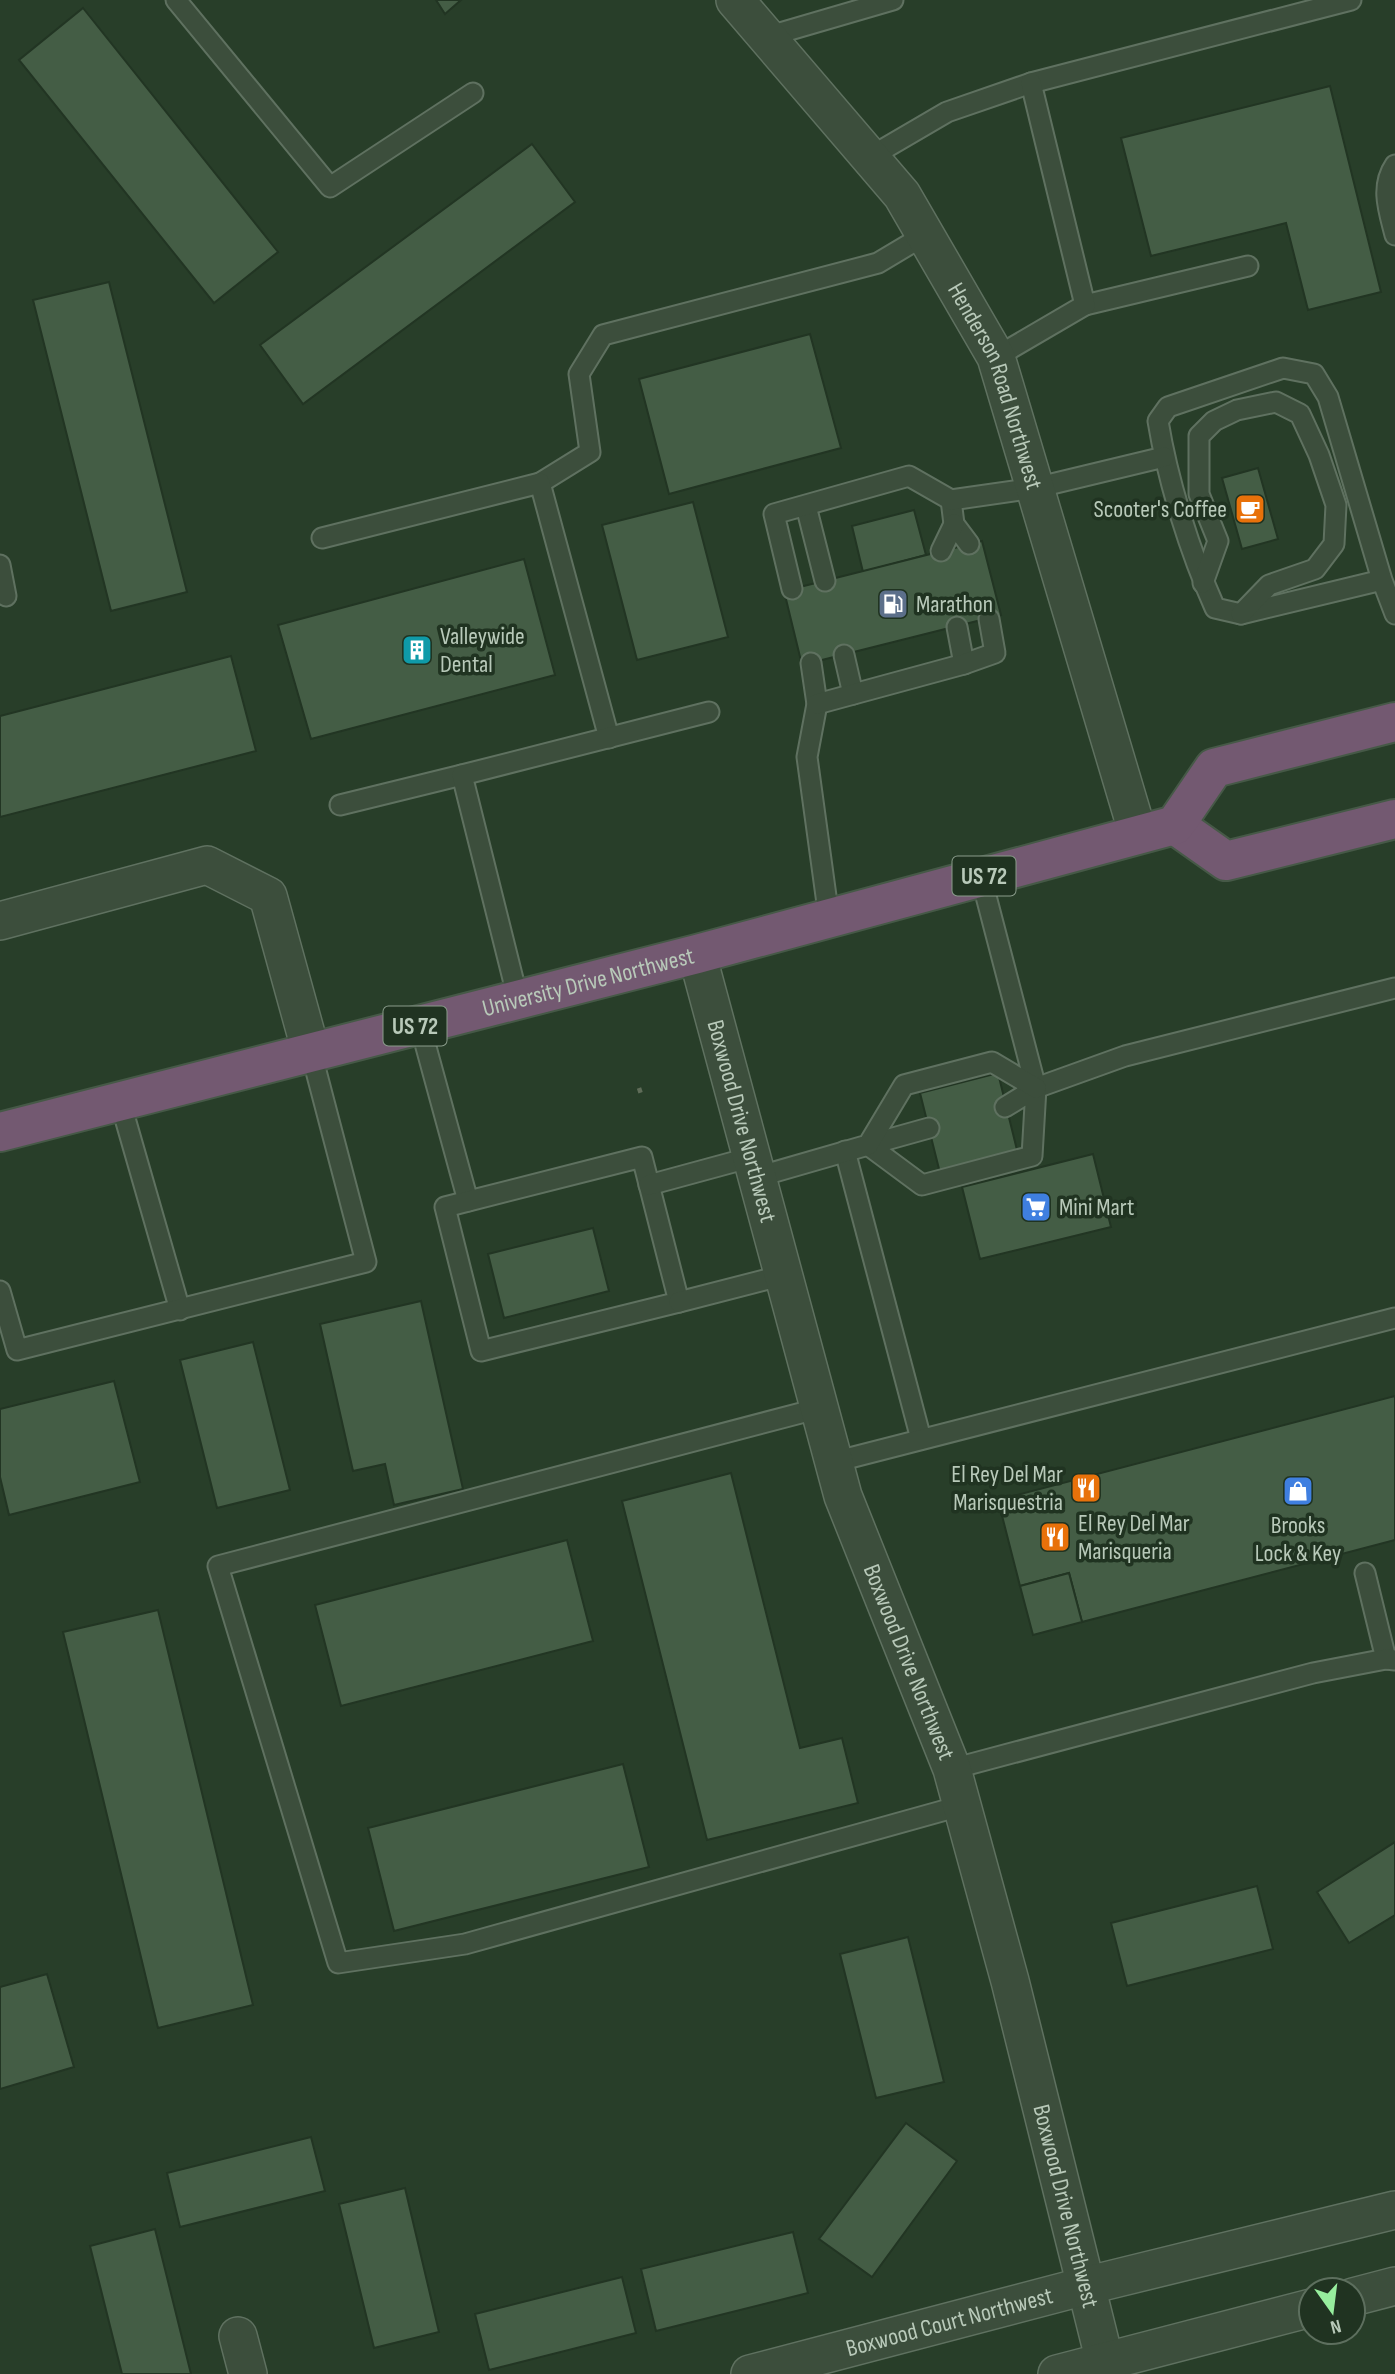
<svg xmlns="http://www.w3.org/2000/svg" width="1395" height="2374" font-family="'Sofia Sans Condensed',sans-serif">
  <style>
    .building { fill: #445d45; stroke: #223523; stroke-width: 2 }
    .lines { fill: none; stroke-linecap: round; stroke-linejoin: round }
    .lane-casing { stroke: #5f7160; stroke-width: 23 }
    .street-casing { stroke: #5f7160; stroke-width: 40 }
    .highway-casing { stroke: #465947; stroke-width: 42 }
    .path { stroke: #5f6c58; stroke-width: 4.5; stroke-dasharray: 5 5; stroke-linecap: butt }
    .lane { stroke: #3c4e3c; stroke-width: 19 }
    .street { stroke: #3c4e3c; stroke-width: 37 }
    .highway { stroke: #735971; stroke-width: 38 }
    .labels { text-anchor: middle; stroke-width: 7; stroke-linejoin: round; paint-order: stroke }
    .shield { fill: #203321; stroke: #8a9c8b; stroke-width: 2 }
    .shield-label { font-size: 23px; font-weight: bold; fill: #b8c9b9 }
    .street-label { font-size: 24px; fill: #b8c9b9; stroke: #203321 }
    .poi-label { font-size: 24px; fill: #b8c9b9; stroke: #203321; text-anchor: start }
  </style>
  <rect width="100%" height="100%" fill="#283e29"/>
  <g class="building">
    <path d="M436,0H461L445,14Z"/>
    <path d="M83,8L278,252L214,303L19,60Z"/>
    <path d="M1330,86L1381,292L1308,310L1286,223L1151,256L1121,138Z"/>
    <path d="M532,144L575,202L303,404L260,345Z"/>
    <path d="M109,282L187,592L111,611L33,300Z"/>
    <path d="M810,334L841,448L669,494L639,379Z"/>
    <path d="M1258,468L1278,539L1242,549L1222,478Z"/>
    <path d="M693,502L728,637L637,660L602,525Z"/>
    <path d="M914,510L926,555L863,572L852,526Z"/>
    <path d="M982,541L1001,615L802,665L784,591Z"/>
    <path d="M524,559L555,675L311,739L278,625Z"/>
    <path d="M231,656L256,751L0,817V716Z"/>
    <path d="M998,1073L1018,1154L940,1173L920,1093Z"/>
    <path d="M1093,1154L1111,1227L980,1259L962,1187Z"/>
    <path d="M593,1228L609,1291L504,1318L488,1254Z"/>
    <path d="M421,1301L463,1489L394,1505L385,1464L353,1471L320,1324Z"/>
    <path d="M253,1342L290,1490L217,1508L180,1360Z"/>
    <path d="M114,1381L140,1482L9,1515L0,1477V1409Z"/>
    <path d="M1395,1396V1540L1082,1622L1069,1573L1020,1586L998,1500Z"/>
    <path d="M731,1473L800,1748L842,1738L858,1803L707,1840L622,1501Z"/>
    <path d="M567,1540L593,1641L341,1706L315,1605Z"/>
    <path d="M1069,1573L1082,1622L1033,1635L1020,1586Z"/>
    <path d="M158,1610L253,2005L158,2028L63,1632Z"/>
    <path d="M623,1764L649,1867L394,1931L368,1828Z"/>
    <path d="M1395,1842V1915L1349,1943L1317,1892Z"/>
    <path d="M1257,1886L1273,1949L1127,1986L1111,1923Z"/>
    <path d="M908,1937L944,2082L876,2098L840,1954Z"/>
    <path d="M47,1974L74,2067L0,2089V1987Z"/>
    <path d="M906,2123L957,2161L872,2277L819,2239Z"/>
    <path d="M311,2137L325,2191L180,2227L167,2173Z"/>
    <path d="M405,2188L439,2332L374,2348L339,2204Z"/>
    <path d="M155,2229L191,2374H122L90,2246Z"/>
    <path d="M793,2232L808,2293L656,2331L641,2269Z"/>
    <path d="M622,2277L636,2333L489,2370L475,2314Z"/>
  </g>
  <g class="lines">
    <g class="lane-casing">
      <g id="lane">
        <path d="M176,0L330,187L473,93"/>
        <path d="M766,37L893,0"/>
        <path d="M870,157L947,112L1031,83L1351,0"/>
        <path d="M1395,165C1380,187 1389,211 1395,235"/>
        <path d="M1085,305L1248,266"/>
        <path d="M996,357L1085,305L1031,83"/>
        <path d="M540,483L590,452L579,374L603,335L878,263L925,235"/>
        <path d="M951,500L954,524L969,544"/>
        <path d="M806,506L825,581"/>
        <path d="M322,538L540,483L609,738"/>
        <path d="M941,551L954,524"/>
        <path d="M0,565L6,596"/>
        <path d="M1382,580L1241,614L1215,608C1190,552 1168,482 1158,421L1168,407L1283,368L1314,374L1328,397L1382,580L1395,614"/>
        <path d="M1203,583L1218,541L1199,494V436L1214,421L1237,410L1276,402L1300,414L1319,455L1336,505L1334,544L1315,569L1269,585L1241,614"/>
        <path d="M792,589L774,514L909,476L951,500L1035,488L1164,457"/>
        <path d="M957,627L964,664"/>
        <path d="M844,655L853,694"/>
        <path d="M811,663L817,704L807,757L829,918"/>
        <path d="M817,704L964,664L995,653L989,619"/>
        <path d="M340,805L462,775"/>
        <path d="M981,877L1036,1088"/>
        <path d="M518,999L462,775L709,712"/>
        <path d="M420,1025L468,1201"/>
        <path d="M1036,1088L1125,1056L1395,988"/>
        <path d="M120,1101L180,1310"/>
        <path d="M929,1128L868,1145L922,1185L1032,1156L1036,1088L1005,1107"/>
        <path d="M845,1151L921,1439"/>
        <path d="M642,1157L679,1302L481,1351L445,1207Z"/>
        <path d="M757,1177L868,1145L904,1085L992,1062L1036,1088"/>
        <path d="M649,1185L752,1157"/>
        <path d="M0,1291L17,1350L366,1262L311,1052"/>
        <path d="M679,1302L784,1275"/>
        <path d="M820,1408L218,1566L338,1963L465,1944L960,1806"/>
        <path d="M834,1462L1395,1318"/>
        <path d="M1365,1573L1386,1659"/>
        <path d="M952,1769L1313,1673L1386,1659L1395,1660"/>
      </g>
    </g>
    <g class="street-casing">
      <g id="street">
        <path id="s1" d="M735,0L902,195L996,357L1138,834"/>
        <path d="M0,921L207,865L268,896L311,1052"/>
        <path id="s2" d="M697,954L843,1496L952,1769L1010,1981L1108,2374"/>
        <path d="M1353,2297L1395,2286"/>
        <path d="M238,2336L248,2374"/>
        <path id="s3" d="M750,2374L1085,2286L1395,2210"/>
        <path d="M1057,2374L1311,2308"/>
      </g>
    </g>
    <g class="highway-casing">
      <g id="highway">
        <path d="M1175,825L1226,861L1395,819"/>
        <path id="s4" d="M0,1132L697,954L1175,825L1214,768L1395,722"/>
      </g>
    </g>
    <path class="path" d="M639,1088L642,1097"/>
    <use href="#lane" class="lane"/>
    <use href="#street" class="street"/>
    <use href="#highway" class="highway"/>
  </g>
  <defs>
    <g id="cafe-square" transform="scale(1.575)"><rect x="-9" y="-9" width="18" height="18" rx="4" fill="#e8710a" stroke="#203321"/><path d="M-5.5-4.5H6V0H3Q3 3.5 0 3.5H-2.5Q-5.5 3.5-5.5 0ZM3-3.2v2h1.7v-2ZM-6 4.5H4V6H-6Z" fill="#fff"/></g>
    <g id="fuel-square" transform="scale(1.575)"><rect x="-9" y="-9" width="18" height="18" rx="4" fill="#5c6f8a" stroke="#203321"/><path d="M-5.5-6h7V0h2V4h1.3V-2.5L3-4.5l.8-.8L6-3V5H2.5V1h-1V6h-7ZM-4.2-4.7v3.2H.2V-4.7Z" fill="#fff"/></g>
    <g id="building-square" transform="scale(1.575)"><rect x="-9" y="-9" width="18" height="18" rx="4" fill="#0f9aa8" stroke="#203321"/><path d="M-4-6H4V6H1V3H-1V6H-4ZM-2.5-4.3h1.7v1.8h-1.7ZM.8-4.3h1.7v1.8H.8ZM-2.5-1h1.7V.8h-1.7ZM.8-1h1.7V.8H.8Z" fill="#fff"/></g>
    <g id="supermarket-square" transform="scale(1.575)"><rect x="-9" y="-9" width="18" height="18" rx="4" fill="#3f7fe0" stroke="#203321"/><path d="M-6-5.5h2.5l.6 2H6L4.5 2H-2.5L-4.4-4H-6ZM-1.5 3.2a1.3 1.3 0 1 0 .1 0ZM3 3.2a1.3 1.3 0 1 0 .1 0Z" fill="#fff"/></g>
    <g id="restaurant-square" transform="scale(1.575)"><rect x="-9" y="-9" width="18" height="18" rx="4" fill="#e8710a" stroke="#203321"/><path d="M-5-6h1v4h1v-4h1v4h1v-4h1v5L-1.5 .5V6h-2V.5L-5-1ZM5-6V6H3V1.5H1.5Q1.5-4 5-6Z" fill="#fff"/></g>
    <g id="shop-square" transform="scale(1.575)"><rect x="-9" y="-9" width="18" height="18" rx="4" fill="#3f7fe0" stroke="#203321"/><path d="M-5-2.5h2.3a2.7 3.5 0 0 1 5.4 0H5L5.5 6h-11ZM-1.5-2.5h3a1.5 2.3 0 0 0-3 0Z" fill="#fff"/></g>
  </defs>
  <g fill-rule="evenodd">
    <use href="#cafe-square" x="1250" y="509"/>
    <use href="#fuel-square" x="893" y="604"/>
    <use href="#building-square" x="417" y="650"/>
    <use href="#supermarket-square" x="1036" y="1207"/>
    <use href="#restaurant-square" x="1086" y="1488"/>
    <use href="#shop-square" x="1298" y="1491"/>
    <use href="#restaurant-square" x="1055" y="1537"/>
  </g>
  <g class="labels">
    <g class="shield">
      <rect x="952.5" y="856.5" width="63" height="39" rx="5"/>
      <rect x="383.5" y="1006.5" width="63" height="39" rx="5"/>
    </g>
    <g class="shield-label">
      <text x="984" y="884">US 72</text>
      <text x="415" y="1034">US 72</text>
    </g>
    <g class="street-label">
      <text dy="8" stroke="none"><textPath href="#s1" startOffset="471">Henderson Road Northwest</textPath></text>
      <text dy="8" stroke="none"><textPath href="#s4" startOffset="607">University Drive Northwest</textPath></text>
      <text dy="8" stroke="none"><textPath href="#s2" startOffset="173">Boxwood Drive Northwest</textPath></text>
      <text dy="8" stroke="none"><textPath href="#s2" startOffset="740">Boxwood Drive Northwest</textPath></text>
      <text dy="8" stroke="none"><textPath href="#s2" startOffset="1307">Boxwood Drive Northwest</textPath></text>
      <text dy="8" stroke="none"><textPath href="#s3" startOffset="206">Boxwood Court Northwest</textPath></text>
    </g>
    <g class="poi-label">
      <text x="1227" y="517" text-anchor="end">Scooter's Coffee</text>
      <text x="916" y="612">Marathon</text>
      <text x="440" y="644">Valleywide<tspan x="440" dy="28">Dental</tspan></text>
      <text x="1059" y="1215">Mini Mart</text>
      <text x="1063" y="1482" text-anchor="end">El Rey Del Mar<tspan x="1063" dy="28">Marisquestria</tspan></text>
      <text x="1078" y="1531">El Rey Del Mar<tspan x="1078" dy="28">Marisqueria</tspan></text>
      <text x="1298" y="1533" text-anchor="middle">Brooks<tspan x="1298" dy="28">Lock &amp; Key</tspan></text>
    </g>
  </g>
  <g transform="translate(1332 2311) rotate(166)"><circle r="33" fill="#203321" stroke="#5d6f5e" stroke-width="2"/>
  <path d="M0-5L12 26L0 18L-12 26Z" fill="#97ee9e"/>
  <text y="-10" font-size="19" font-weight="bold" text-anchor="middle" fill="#b8c9b9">N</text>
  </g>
</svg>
